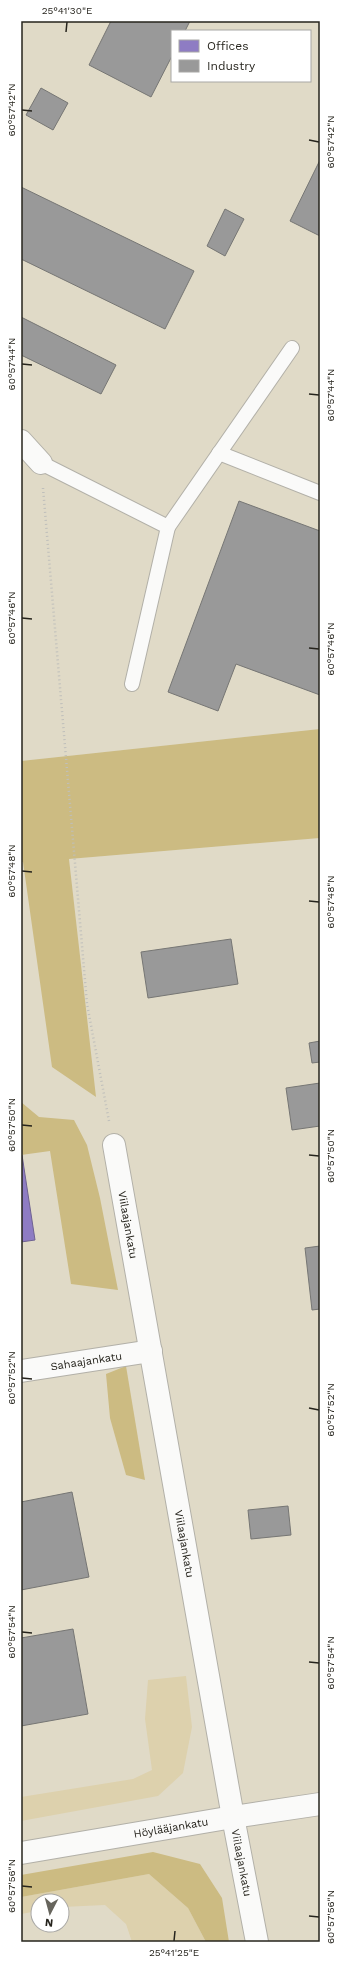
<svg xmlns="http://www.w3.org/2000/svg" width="341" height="1963" font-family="'Work Sans',sans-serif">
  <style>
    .built { fill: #e0dac7; fill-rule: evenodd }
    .green { fill: #ddd1ad }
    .forest { fill: #ccbb82 }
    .offices { fill: #8e7cc3; stroke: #6f6291 }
    .industry { fill: #999; stroke: #767674 }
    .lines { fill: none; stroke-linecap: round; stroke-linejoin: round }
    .service-casing { stroke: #b2b0a8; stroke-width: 16 }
    .minor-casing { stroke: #b2b0a8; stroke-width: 24 }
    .path { stroke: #bfbfbb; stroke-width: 2.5; stroke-dasharray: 1 3; stroke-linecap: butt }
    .service { stroke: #fafaf9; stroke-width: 14 }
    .minor { stroke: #fafaf9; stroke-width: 22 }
    .ticks { fill: none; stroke: #26241d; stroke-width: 1.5 }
    .labels { text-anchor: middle; stroke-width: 4; stroke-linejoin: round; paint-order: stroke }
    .street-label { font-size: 11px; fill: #26241d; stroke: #fff }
    .neatline { fill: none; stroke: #26241d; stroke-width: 1.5 }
    .ticks-label { font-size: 10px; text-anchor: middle; fill: #26241d }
  </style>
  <rect width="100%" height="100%" fill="#e1ded4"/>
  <g class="built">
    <path d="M21,21H320V729L21,761ZM172,31H310V81H172Z"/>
    <path d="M320,838V1942H21V862H23L95,1097L69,859ZM38,1901H62V1925H38Z"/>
  </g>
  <g class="green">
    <path d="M186,1676L192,1727L183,1773L158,1796L21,1821V1797L133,1779L152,1770L145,1719L148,1680Z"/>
    <path d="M149,1874L188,1908L206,1942H132L126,1924L105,1905L62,1907V1901H38V1911L21,1914V1897Z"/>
  </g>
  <g class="forest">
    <path d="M320,729V838L69,859L96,1097L52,1067L23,862H21V761Z"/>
    <path d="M21,1102L39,1117L74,1120L87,1145L100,1198L118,1290L71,1284L50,1151L21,1155Z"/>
    <path d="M126,1366L145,1480L126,1475L110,1418L106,1374Z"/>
    <path d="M153,1852L200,1864L222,1898L229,1942H206L188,1908L149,1874L21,1897V1875Z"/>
  </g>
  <path class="offices" d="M21,1155H22L35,1240L21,1242Z"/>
  <g class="industry">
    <path d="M111,21H190L185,31H172V56L151,97L89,65Z"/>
    <path d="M41,88L68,103L53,130L26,115Z"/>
    <path d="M320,160V236L290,221Z"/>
    <path d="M21,187L194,271L165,329L21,259Z"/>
    <path d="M225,209L244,219L225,256L207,246Z"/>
    <path d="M21,317L116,365L101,394L21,355Z"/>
    <path d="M239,501L320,531V695L236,664L218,711L168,692Z"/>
    <path d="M231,939L238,984L148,998L141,952Z"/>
    <path d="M320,1041V1062L312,1063L309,1043Z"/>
    <path d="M320,1083V1126L292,1130L286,1088Z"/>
    <path d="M320,1246V1309L312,1310L305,1248Z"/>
    <path d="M72,1492L89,1577L21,1590V1502Z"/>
    <path d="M288,1506L291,1535L251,1539L248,1510Z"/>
    <path d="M73,1629L88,1714L21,1726V1638Z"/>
  </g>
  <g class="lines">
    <g class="service-casing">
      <g id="service">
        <path d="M219,453L320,493"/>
        <path d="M41,463L168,527L132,684"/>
        <path d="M168,527L292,348"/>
      </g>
    </g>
    <g class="minor-casing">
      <g id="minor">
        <path d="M21,441L41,463"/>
        <path id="s1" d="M114,1145L233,1817L257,1942"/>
        <path id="s2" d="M21,1371L151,1351"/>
        <path id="s3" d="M21,1853L233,1817L320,1804"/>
      </g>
    </g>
    <path class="path" d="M43,488L87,1004L109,1121"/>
    <use href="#service" class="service"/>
    <use href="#minor" class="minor"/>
  </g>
  <path class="ticks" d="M66,32L67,22M22,110L32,111M309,140L319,142M22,364L32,365M309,394L319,395M22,618L32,619M309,648L319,649M22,871L32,872M309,901L319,902M22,1125L32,1126M309,1155L319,1156M22,1378L32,1379M309,1408L319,1410M22,1632L32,1633M309,1662L319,1663M22,1886L32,1887M309,1916L319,1917M174,1941L175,1931"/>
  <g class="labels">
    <g class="street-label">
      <text dy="4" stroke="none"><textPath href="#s1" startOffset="81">Viilaajankatu</textPath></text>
      <text dy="4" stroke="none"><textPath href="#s2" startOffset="66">Sahaajankatu</textPath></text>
      <text dy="4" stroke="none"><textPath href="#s1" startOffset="405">Viilaajankatu</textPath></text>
      <text dy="4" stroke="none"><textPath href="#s3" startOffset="152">Höylääjankatu</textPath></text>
      <text dy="4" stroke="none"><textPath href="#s1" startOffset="729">Viilaajankatu</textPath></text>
    </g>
  </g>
  <rect width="341" height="1963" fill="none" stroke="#ffffff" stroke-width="44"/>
  <rect x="171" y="30" width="140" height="52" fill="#ffffff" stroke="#a8a7a5"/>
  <rect x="179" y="40" width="20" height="12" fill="#8e7cc3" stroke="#a8a7a5"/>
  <text x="207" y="50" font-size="12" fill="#26241d">Offices</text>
  <rect x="179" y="60" width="20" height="12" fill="#999999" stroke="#a8a7a5"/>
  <text x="207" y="70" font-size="12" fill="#26241d">Industry</text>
  <g transform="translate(50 1913) rotate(186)"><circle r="19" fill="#ffffff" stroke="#a8a7a5"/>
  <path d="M0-3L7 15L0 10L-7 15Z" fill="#67655d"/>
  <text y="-6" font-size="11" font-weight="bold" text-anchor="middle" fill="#26241d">N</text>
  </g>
  <rect x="22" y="22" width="297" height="1919" class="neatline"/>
  <g class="ticks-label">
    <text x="67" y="14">25°41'30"E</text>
    <text transform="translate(11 110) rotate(-90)" y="4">60°57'42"N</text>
    <text transform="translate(330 142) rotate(-90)" y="4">60°57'42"N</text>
    <text transform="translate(11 364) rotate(-90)" y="4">60°57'44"N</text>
    <text transform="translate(330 395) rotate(-90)" y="4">60°57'44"N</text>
    <text transform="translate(11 618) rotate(-90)" y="4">60°57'46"N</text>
    <text transform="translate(330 649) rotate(-90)" y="4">60°57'46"N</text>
    <text transform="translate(11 871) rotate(-90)" y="4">60°57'48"N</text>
    <text transform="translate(330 902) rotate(-90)" y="4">60°57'48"N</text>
    <text transform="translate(11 1125) rotate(-90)" y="4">60°57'50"N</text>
    <text transform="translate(330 1156) rotate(-90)" y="4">60°57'50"N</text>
    <text transform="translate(11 1378) rotate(-90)" y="4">60°57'52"N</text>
    <text transform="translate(330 1410) rotate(-90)" y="4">60°57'52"N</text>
    <text transform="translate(11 1632) rotate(-90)" y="4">60°57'54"N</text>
    <text transform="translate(330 1663) rotate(-90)" y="4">60°57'54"N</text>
    <text transform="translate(11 1886) rotate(-90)" y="4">60°57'56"N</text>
    <text transform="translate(330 1917) rotate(-90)" y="4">60°57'56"N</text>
    <text x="174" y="1956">25°41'25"E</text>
  </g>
</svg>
